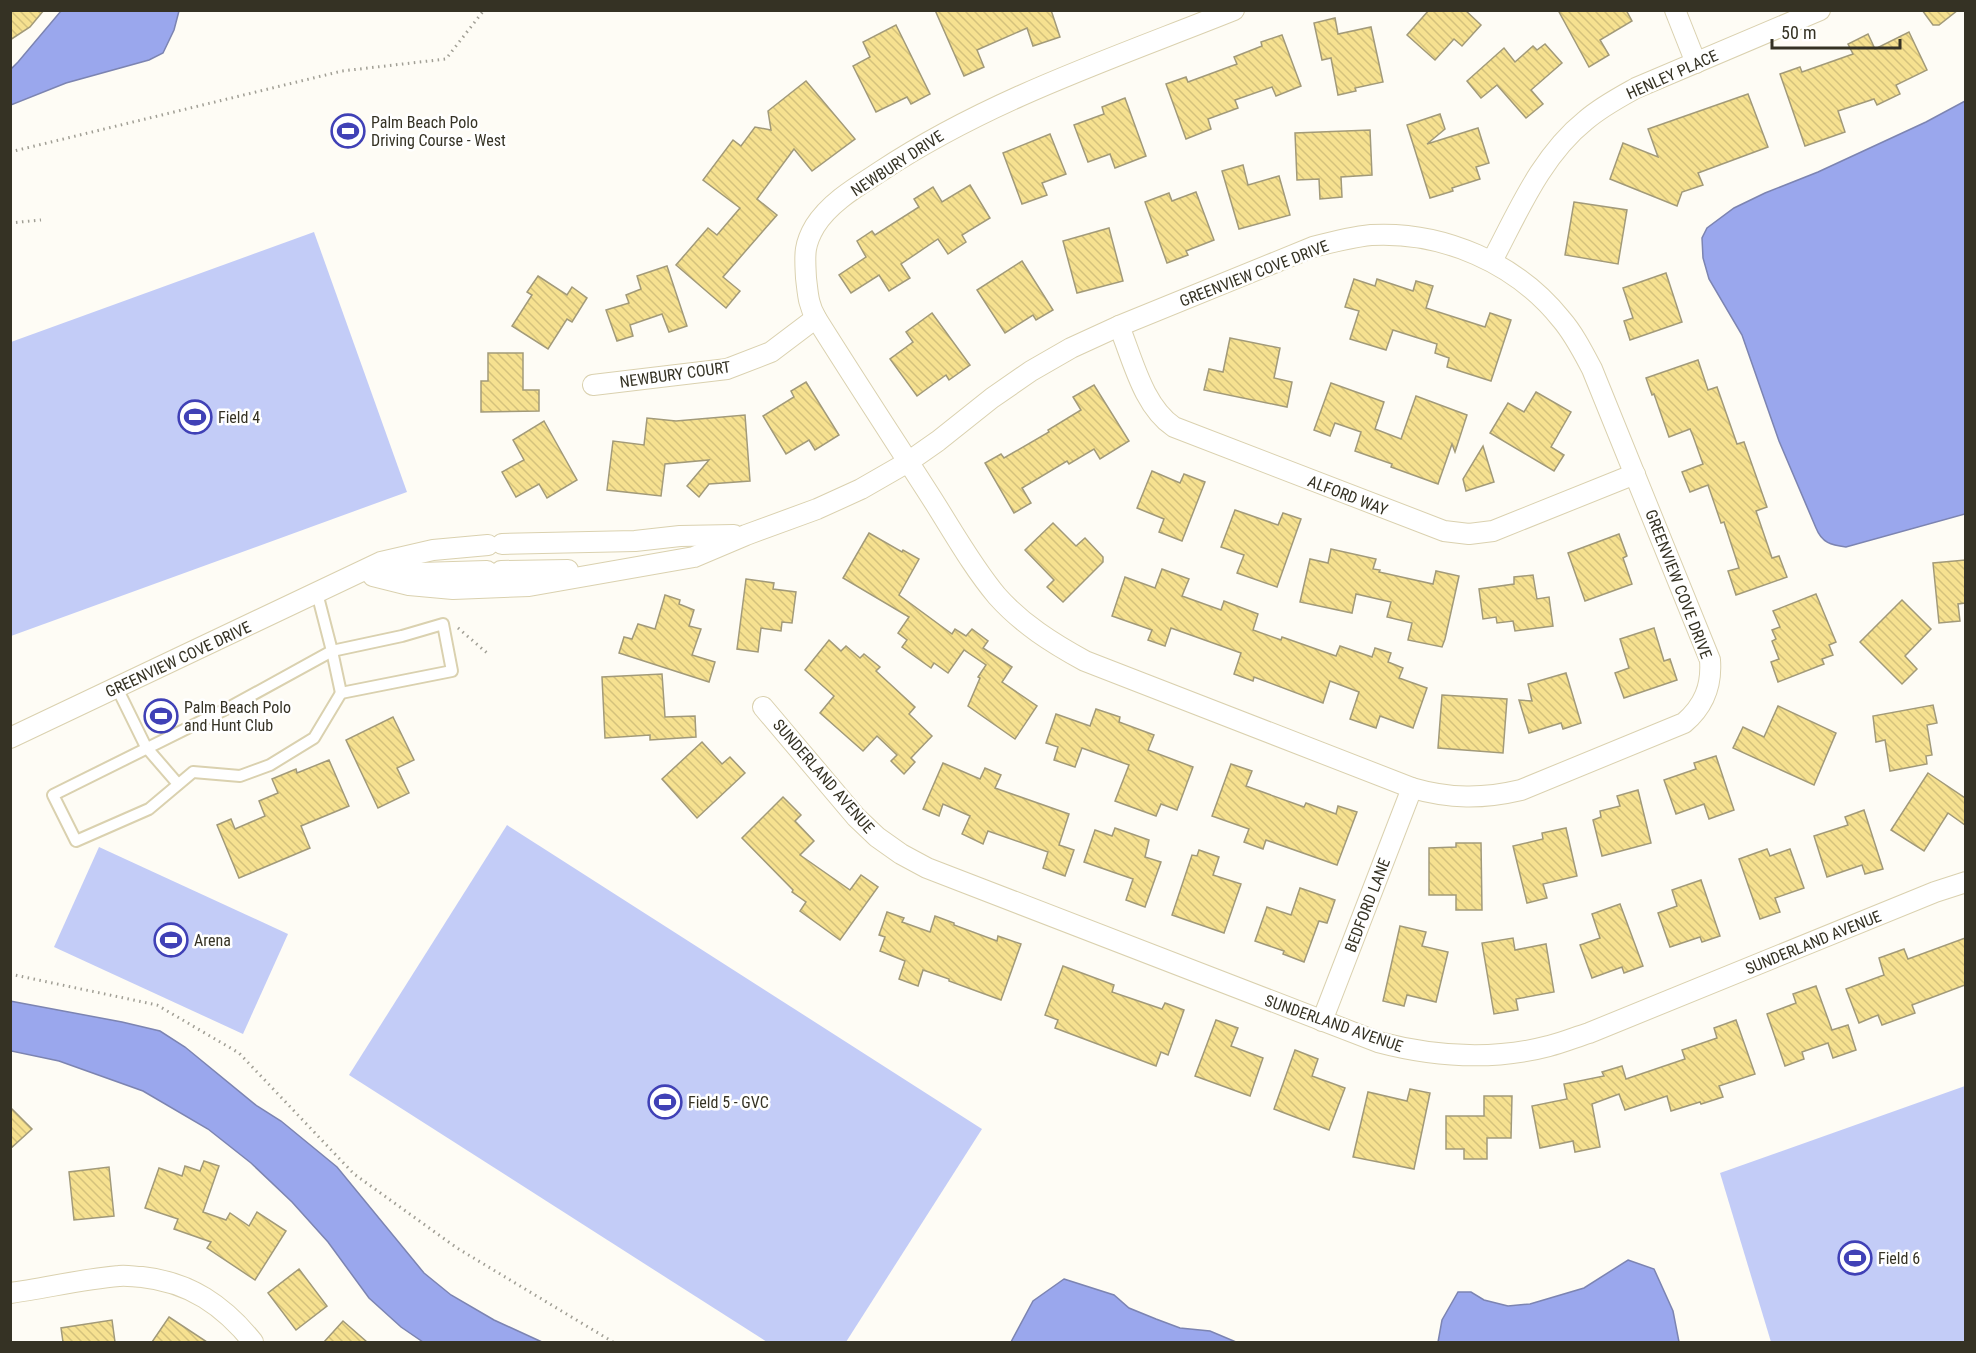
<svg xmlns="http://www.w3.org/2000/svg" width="1976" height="1353" font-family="'Roboto Condensed',sans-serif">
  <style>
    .pitch { fill: #c3ccf7 }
    .water { fill: #9aa7ed; stroke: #7c84b1; stroke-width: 1.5 }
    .building { fill: url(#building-back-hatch); stroke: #a29a79; stroke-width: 1.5 }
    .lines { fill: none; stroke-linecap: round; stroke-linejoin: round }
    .service-casing { stroke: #dad1af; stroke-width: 14 }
    .minor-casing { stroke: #dad1af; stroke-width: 22 }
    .path { stroke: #a19f95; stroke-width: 3; stroke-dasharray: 1.5 4.5; stroke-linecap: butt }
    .service { stroke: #fff; stroke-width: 10 }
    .minor { stroke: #fff; stroke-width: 20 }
    .labels { text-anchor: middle; stroke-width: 5; stroke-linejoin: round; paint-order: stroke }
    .street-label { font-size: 16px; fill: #353224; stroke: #fff }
    .poi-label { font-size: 16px; fill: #353224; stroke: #fff; text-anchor: start }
  </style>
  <defs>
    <pattern id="building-back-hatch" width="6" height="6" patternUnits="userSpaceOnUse" patternTransform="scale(1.5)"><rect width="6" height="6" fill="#f6e190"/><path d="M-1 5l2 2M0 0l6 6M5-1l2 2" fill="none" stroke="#d4c27c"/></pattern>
  </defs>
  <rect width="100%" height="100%" fill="#fefcf5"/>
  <g class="pitch">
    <path d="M314,232L407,492L11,636V342Z"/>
    <path d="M507,825L982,1129L846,1342H767L349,1075Z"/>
    <path d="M99,847L288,934L243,1034L54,947Z"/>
    <path d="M1965,1086V1342H1771L1720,1173Z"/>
  </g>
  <g class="water">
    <path d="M61,11V10L179,11L174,30L163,53L149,60L66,83L11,105V69L18,62Z"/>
    <path d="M1965,101V514L1846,547C1831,545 1822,543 1816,528L1779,441L1742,335L1709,279L1703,258L1702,238L1707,228L1734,208L1765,193L1818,172L1926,122Z"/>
    <path d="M10,1001L122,1022L160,1031L185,1047L257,1106L281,1121L337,1167L424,1273L451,1295L494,1320L542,1342H423L401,1327L369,1298L328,1242L292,1202L251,1163L208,1129L143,1091L59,1061L11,1051Z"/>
    <path d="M1628,1260L1654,1269L1673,1311L1679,1342H1438L1442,1320L1458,1292H1471L1484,1300L1508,1306L1530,1304L1584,1288Z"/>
    <path d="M1064,1279L1114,1295L1129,1308L1156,1319L1180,1328L1210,1331L1236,1342H1011L1033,1301Z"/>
  </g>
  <g class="building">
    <path d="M10,10H44L30,27L10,40Z"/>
    <path d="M935,10H1051L1060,37L1033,46L1027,28L977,50L984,67L964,76Z"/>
    <path d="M1429,10H1465L1481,25L1462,46L1454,39L1435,60L1407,35Z"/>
    <path d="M1558,10H1626L1632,21L1600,40L1609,55L1589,67Z"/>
    <path d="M1922,10H1958L1939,25H1933Z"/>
    <path d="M1335,18L1338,34L1371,27L1383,82L1355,88L1356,91L1338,95L1331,58L1322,60L1314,23Z"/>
    <path d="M896,25L930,94L911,104L907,97L876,112L853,66L870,57L863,42Z"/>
    <path d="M1909,32L1927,70L1896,85L1900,94L1877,105L1874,99L1838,111L1845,132L1805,146L1780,74L1800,67L1802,72L1853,54L1848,44L1868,34L1875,49Z"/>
    <path d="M1282,35L1301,86L1276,96L1272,87L1235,100L1238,108L1208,119L1211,129L1186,139L1166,84L1186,77L1188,82L1237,64L1234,57L1262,46L1261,42Z"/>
    <path d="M1545,44L1562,63L1531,90L1543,104L1526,118L1497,85L1481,98L1467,81L1504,48L1515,62L1533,46L1537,50Z"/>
    <path d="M806,81L855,139L812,171L794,149L757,199L777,215L723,277L740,291L726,308L676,265L708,228L717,235L740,208L703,180L733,140L741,146L755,127L771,130L768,111Z"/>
    <path d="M1748,94L1768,147L1698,173L1703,185L1682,192L1677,206L1610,179L1623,143L1658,157L1648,129Z"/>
    <path d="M1125,98L1146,156L1115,168L1110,154L1088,162L1074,125L1104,114L1102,107Z"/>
    <path d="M1440,114L1445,129L1427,144L1478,128L1489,163L1476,167L1480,179L1452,188L1453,191L1430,198L1407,125Z"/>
    <path d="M1370,130L1372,175L1341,177L1342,197L1320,199L1319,179L1297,180L1295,133Z"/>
    <path d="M1050,134L1066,174L1042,183L1047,195L1022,204L1003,153Z"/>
    <path d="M1243,165L1248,185L1279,176L1290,215L1239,229L1222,171Z"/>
    <path d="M970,185L990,218L962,235L966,242L948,254L938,239L901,264L910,278L889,291L879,275L851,293L839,275L866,257L857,241L872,231L875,235L919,207L914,199L933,187L942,202Z"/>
    <path d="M1196,192L1214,240L1186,251L1188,255L1167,263L1145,202L1169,193L1172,201Z"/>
    <path d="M1574,202L1627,210L1618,264L1565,255Z"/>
    <path d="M1109,228L1123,281L1077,293L1063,241Z"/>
    <path d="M1022,261L1053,310L1036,320L1033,315L1005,333L977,290Z"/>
    <path d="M667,266L687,326L669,332L662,314L630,325L633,336L617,341L606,310L629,303L626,295L641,289L637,276Z"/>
    <path d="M1666,273L1682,322L1630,340L1624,321L1633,318L1623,288Z"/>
    <path d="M538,276L567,295L572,287L587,298L572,322L567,319L548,349L512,326L532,295L527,292Z"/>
    <path d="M1354,279L1375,286L1377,279L1413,291L1416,281L1433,286L1426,308L1485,327L1490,313L1511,320L1491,381L1447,367L1449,358L1435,353L1437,344L1393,330L1386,350L1350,339L1359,311L1345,307Z"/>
    <path d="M932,313L970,365L949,380L946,375L917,396L890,359L913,342L906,332Z"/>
    <path d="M1230,338L1280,348L1274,378L1292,382L1287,407L1204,390L1209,369L1223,372Z"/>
    <path d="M488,353H523V390H539V411L481,412V381H488Z"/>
    <path d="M1698,360L1708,390L1717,387L1737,444L1744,442L1767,507L1756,511L1772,558L1779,556L1787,577L1736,595L1728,571L1739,568L1724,522L1721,523L1708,485L1690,492L1682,472L1703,464L1693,436L1690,429L1669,437L1654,394L1652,395L1646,378Z"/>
    <path d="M806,382L839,435L815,450L809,440L786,454L763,416L794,397L791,391Z"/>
    <path d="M1331,383L1384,402L1375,429L1401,439L1416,396L1467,415L1455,452L1452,444L1438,484L1391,467L1392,464L1355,451L1361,432L1335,423L1330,436L1314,430Z"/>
    <path d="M1094,385L1129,441L1100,459L1094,449L1069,464L1067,461L1022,488L1031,503L1014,513L985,463L1001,454L1004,458L1049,432L1048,430L1081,410L1073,397Z"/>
    <path d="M1536,392L1571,412L1551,447L1564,455L1554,471L1490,433L1508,403L1524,412Z"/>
    <path d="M745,415L750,481L709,484L699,497L687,486L709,460L665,464L661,496L607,490L613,441L644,445L647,418L676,421Z"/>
    <path d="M544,421L577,480L547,498L539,484L516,497L502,472L524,460L513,440Z"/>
    <path d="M1483,446L1494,482L1466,491L1463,479Z"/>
    <path d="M1152,471L1180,483L1184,474L1205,482L1182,541L1159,532L1164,519L1137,508Z"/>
    <path d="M1235,510L1278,525L1283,513L1301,519L1277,587L1237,573L1244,555L1221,547Z"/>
    <path d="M1053,523L1076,546L1085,538L1103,557V562L1063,602L1047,587L1054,580L1025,550Z"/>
    <path d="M869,533L902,552L903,550L919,559L899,595L952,634L955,629L966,636L972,629L988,641L983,648L1012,667L1002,682L1037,706L1015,739L968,706L980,678L978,677L986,665L964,650L948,673L934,663L931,668L902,647L907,640L898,633L909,617L843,578Z"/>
    <path d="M1619,534L1627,556L1623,558L1632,584L1585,601L1568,553Z"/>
    <path d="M1331,549L1376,559L1373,569L1380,570L1379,572L1433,584L1436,571L1459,576L1445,639L1442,647L1408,640L1412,623L1387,617L1391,602L1356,594L1352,613L1300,602L1310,559L1328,563Z"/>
    <path d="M1965,560V603L1958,604L1960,621L1939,623L1933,563Z"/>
    <path d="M1162,569L1189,579L1182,596L1221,610L1224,601L1258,614L1253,630L1281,640L1282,637L1336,656L1340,646L1372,657L1375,648L1391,653L1388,662L1403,668L1399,678L1427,688L1413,728L1380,716L1376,728L1350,719L1359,692L1330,681L1323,703L1254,677L1253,681L1234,674L1241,653L1171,628L1165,646L1148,640L1152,630L1112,616L1125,577L1155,588Z"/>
    <path d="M1533,575L1537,599L1549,597L1553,626L1515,631L1513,621L1497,623L1496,617L1483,619L1479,589L1514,584V577Z"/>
    <path d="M746,579L774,583L773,589L796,592L792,623L782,622L781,631L761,628L758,652L737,649Z"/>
    <path d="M1816,594L1836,642L1829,645L1833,655L1822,659L1824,664L1778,682L1771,662L1779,659L1772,641L1776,639L1772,630L1780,627L1773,611Z"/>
    <path d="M665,595L680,600L679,604L694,610L689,626L701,629L692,655L715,662L709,682L619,653L624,637L632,639L638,624L655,629Z"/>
    <path d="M1902,600L1931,629L1905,656L1917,669L1902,684L1860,642Z"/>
    <path d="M1654,628L1664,661L1670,659L1677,680L1624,698L1615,673L1629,668L1620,639Z"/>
    <path d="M829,640L841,651L846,646L860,658L864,654L880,667L876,671L915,707L909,714L932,736L911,758L915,762L904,774L891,761L897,755L877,736L863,751L820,713L834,696L805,670Z"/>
    <path d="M1566,673L1581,723L1563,729L1561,723L1529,733L1519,700L1532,701L1528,684Z"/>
    <path d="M662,674L665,717L695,716L696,737L650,740V735L605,738L602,677Z"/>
    <path d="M1442,695L1507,699L1503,753L1438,748Z"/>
    <path d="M1933,705L1937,723L1927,725L1932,755L1926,756L1927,764L1890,771L1885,740L1876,742L1873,716Z"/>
    <path d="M1778,706L1836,733L1814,785L1733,748L1743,727L1764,737Z"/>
    <path d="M1096,709L1120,717L1119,722L1154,735L1148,750L1193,767L1177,810L1161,804L1156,816L1115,801L1129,765L1082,748L1075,767L1054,760L1058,747L1046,743L1056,714L1090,726Z"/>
    <path d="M393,717L414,760L397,768L409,793L378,808L346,740Z"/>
    <path d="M702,742L722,764L730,757L745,773L697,818L662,779Z"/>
    <path d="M1716,756L1734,810L1709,819L1704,804L1676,814L1664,780L1696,769L1694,763Z"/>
    <path d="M329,760L349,806L301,826L310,848L239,878L217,825L231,819L235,829L265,816L259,801L278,793L272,779L296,769L297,773Z"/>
    <path d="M943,763L980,779L985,768L1001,775L995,788L1069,814L1059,845L1074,850L1065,876L1043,868L1048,852L988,831L983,844L962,834L970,816L943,804L939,816L923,809Z"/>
    <path d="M1231,764L1252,771L1246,786L1304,807L1306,803L1336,814L1338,806L1357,812L1337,865L1266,840L1263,849L1244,842L1249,829L1212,816Z"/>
    <path d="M1928,773L1965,798V825L1948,813L1924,851L1891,830Z"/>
    <path d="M1638,790L1651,843L1602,856L1593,820L1601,817L1600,811L1620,806L1617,796Z"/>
    <path d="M783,797L801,815L795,821L814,841L800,855L850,890L861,875L878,887L840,940L800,911L806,902L792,892L793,890L742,838Z"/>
    <path d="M1864,810L1883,869L1865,874L1862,865L1827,877L1814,836L1848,825L1845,817Z"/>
    <path d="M1115,828L1149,840L1145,857L1161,862L1145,907L1126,900L1133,879L1084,862L1095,830L1112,836Z"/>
    <path d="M1566,828L1577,876L1543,884L1547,898L1527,903L1513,846L1543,839L1542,833Z"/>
    <path d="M1456,843H1481L1482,910H1456V895H1429V848L1456,847Z"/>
    <path d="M1767,849L1770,856L1790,849L1804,888L1775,898L1780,912L1760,919L1739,859Z"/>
    <path d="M1199,850L1219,857L1213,875L1241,884L1224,933L1172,915L1192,855L1197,856Z"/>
    <path d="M1701,880L1720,936L1702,942L1700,937L1670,947L1658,913L1677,906L1672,890Z"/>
    <path d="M1300,888L1335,900L1327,923L1319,921L1304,962L1283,954L1284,951L1255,941L1267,907L1291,915Z"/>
    <path d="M1620,904L1643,966L1624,973L1622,967L1592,978L1580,945L1600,938L1592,914Z"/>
    <path d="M887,912L904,918L902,922L930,932L935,916L954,923V925L997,941L998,936L1021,944L1001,1000L949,981V979L923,970L918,986L899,979L905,961L880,951L885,937L879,935Z"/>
    <path d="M1400,926L1426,932L1422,946L1448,952L1436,1002L1407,995L1404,1006L1383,1001Z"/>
    <path d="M1513,938L1515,950L1546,944L1554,992L1516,999L1518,1010L1494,1014L1482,943Z"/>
    <path d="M1965,938V985L1912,1005L1915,1013L1882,1025L1878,1015L1859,1023L1846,989L1884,975L1879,958L1904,949L1908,959Z"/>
    <path d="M1063,966L1114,985L1112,992L1162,1009L1165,1003L1184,1010L1168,1055L1161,1052L1156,1066L1055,1028L1058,1020L1045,1015Z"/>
    <path d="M1816,986L1832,1030L1848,1025L1856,1050L1833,1058L1828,1043L1802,1052L1804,1059L1785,1066L1767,1014L1796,1003L1793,994Z"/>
    <path d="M1216,1020L1238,1028L1231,1046L1263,1058L1250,1096L1195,1076Z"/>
    <path d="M1736,1020L1755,1074L1719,1086L1723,1097L1701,1104L1700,1102L1671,1111L1667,1096L1625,1110L1619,1094L1592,1104L1600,1147L1575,1152L1573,1141L1540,1148L1532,1106L1567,1099L1564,1084L1604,1076L1602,1072L1622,1066L1626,1079L1685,1059L1682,1050L1717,1038L1714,1028Z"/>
    <path d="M1295,1050L1318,1059L1312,1076L1345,1088L1329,1130L1274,1109Z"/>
    <path d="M1410,1089L1430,1093L1414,1169L1353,1157L1368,1092L1407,1101Z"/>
    <path d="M1484,1096H1512L1511,1138H1487V1159H1464V1149H1446V1116H1484Z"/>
    <path d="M10,1107L32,1129L10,1149Z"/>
    <path d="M204,1161L219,1166L203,1212L226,1220L230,1213L249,1226L257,1212L286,1231L255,1280L207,1248L211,1242L174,1229L178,1219L145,1208L159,1168L182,1176L185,1166L200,1171Z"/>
    <path d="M109,1167L114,1216L74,1220L69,1172Z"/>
    <path d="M299,1269L327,1306L296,1330L268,1293Z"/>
    <path d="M169,1317L207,1342H152Z"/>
    <path d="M112,1320L115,1342H63L61,1328Z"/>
    <path d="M343,1321L367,1342H324Z"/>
  </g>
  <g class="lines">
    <g class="service-casing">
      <g id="service">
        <path d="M317,593L332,651L232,706L53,795L76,841L149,809L193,772L240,776L270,765L314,738L341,693"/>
        <path d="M443,624L452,671L341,693L332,651L402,636Z"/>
        <path d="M117,688L146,747L178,784"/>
      </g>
    </g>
    <g class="minor-casing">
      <g id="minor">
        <path d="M1675,10L1696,63"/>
        <path d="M1492,261C1518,212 1541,156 1586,120C1601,107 1618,98 1636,88L1820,10"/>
        <path d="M1119,326C1133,360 1143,406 1174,427L1444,531L1469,534L1493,531L1635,474"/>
        <path d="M593,385L727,369L771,352L816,318"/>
        <path d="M502,544L635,541L680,536L734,535"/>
        <path d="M501,571L568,570"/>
        <path d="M386,574L487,571"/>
        <path d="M373,576L409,585L453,589L529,586L694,557L746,535L817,509L861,489L908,462L938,441L992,398L1031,371L1071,348L1119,326L1313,247C1332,242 1351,237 1371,235C1443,231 1516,263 1561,319C1574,334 1583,352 1592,369L1710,660C1712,686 1704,706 1684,723L1521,790C1483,799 1450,799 1412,788L1085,661C1052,643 1022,624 997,596C971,565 951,528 929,494C891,435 853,377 816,318C808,304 808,294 806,278C805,257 803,246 815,226C830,202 858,186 881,171C990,99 1114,58 1234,10"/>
        <path d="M763,707L856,817L877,837L901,854L927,868L1378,1042C1435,1057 1492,1061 1549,1046C1562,1043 1576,1037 1589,1033L1935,892L1966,882"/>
        <path d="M10,738L381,562L433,550L488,545"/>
        <path d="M1322,1021L1412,788"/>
        <path d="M10,1293C46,1288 83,1279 119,1276C127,1275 135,1277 142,1277C190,1282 224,1306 253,1342"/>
      </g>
    </g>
    <g class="path">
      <path d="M10,152L342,71L446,59L484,10"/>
      <path d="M10,223L41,220"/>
      <path d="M458,628L487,653"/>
      <path d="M10,974L157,1005L239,1053L354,1174L457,1248L613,1342"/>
    </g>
    <use href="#service" class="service"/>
    <use href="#minor" class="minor"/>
  </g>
  <defs>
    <g id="stadium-ring" transform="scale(1.725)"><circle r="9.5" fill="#fff" stroke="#4041b6" stroke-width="1.5"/><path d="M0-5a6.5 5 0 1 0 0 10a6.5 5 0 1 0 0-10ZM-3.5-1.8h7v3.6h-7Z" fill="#4041b6"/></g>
  </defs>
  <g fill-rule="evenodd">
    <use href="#stadium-ring" x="348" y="131"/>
    <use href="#stadium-ring" x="195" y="417"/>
    <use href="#stadium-ring" x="161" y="716"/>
    <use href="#stadium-ring" x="171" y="940"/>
    <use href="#stadium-ring" x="665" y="1102"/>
    <use href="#stadium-ring" x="1855" y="1258"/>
  </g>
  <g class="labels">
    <g class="street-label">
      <text transform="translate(1672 74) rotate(-24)" y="6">HENLEY PLACE</text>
      <text transform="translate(897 163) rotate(-33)" y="6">NEWBURY DRIVE</text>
      <text transform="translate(1254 273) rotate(-21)" y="6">GREENVIEW COVE DRIVE</text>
      <text transform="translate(675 374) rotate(-8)" y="6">NEWBURY COURT</text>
      <text transform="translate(1348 495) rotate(21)" y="6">ALFORD WAY</text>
      <text transform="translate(1679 584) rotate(69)" y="6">GREENVIEW COVE DRIVE</text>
      <text transform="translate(178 659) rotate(-25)" y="6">GREENVIEW COVE DRIVE</text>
      <text transform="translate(824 776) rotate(49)" y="6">SUNDERLAND AVENUE</text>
      <text transform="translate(1367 905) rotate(-69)" y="6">BEDFORD LANE</text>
      <text transform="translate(1813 942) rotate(-22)" y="6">SUNDERLAND AVENUE</text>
      <text transform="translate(1334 1023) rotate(19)" y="6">SUNDERLAND AVENUE</text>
    </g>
    <g class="poi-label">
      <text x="371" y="128">Palm Beach Polo<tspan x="371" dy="18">Driving Course - West</tspan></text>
      <text x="218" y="423">Field 4</text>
      <text x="184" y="713">Palm Beach Polo<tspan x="184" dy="18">and Hunt Club</tspan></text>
      <text x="194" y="946">Arena</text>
      <text x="688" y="1108">Field 5 - GVC</text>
      <text x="1878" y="1264">Field 6</text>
    </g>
  </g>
  <rect width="1976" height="1353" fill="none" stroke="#353224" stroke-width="24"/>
  <path d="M1772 39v9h128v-9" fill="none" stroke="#353224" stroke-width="3"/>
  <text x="1781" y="39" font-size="18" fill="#353224" stroke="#ffffff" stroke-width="4.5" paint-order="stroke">50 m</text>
</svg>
